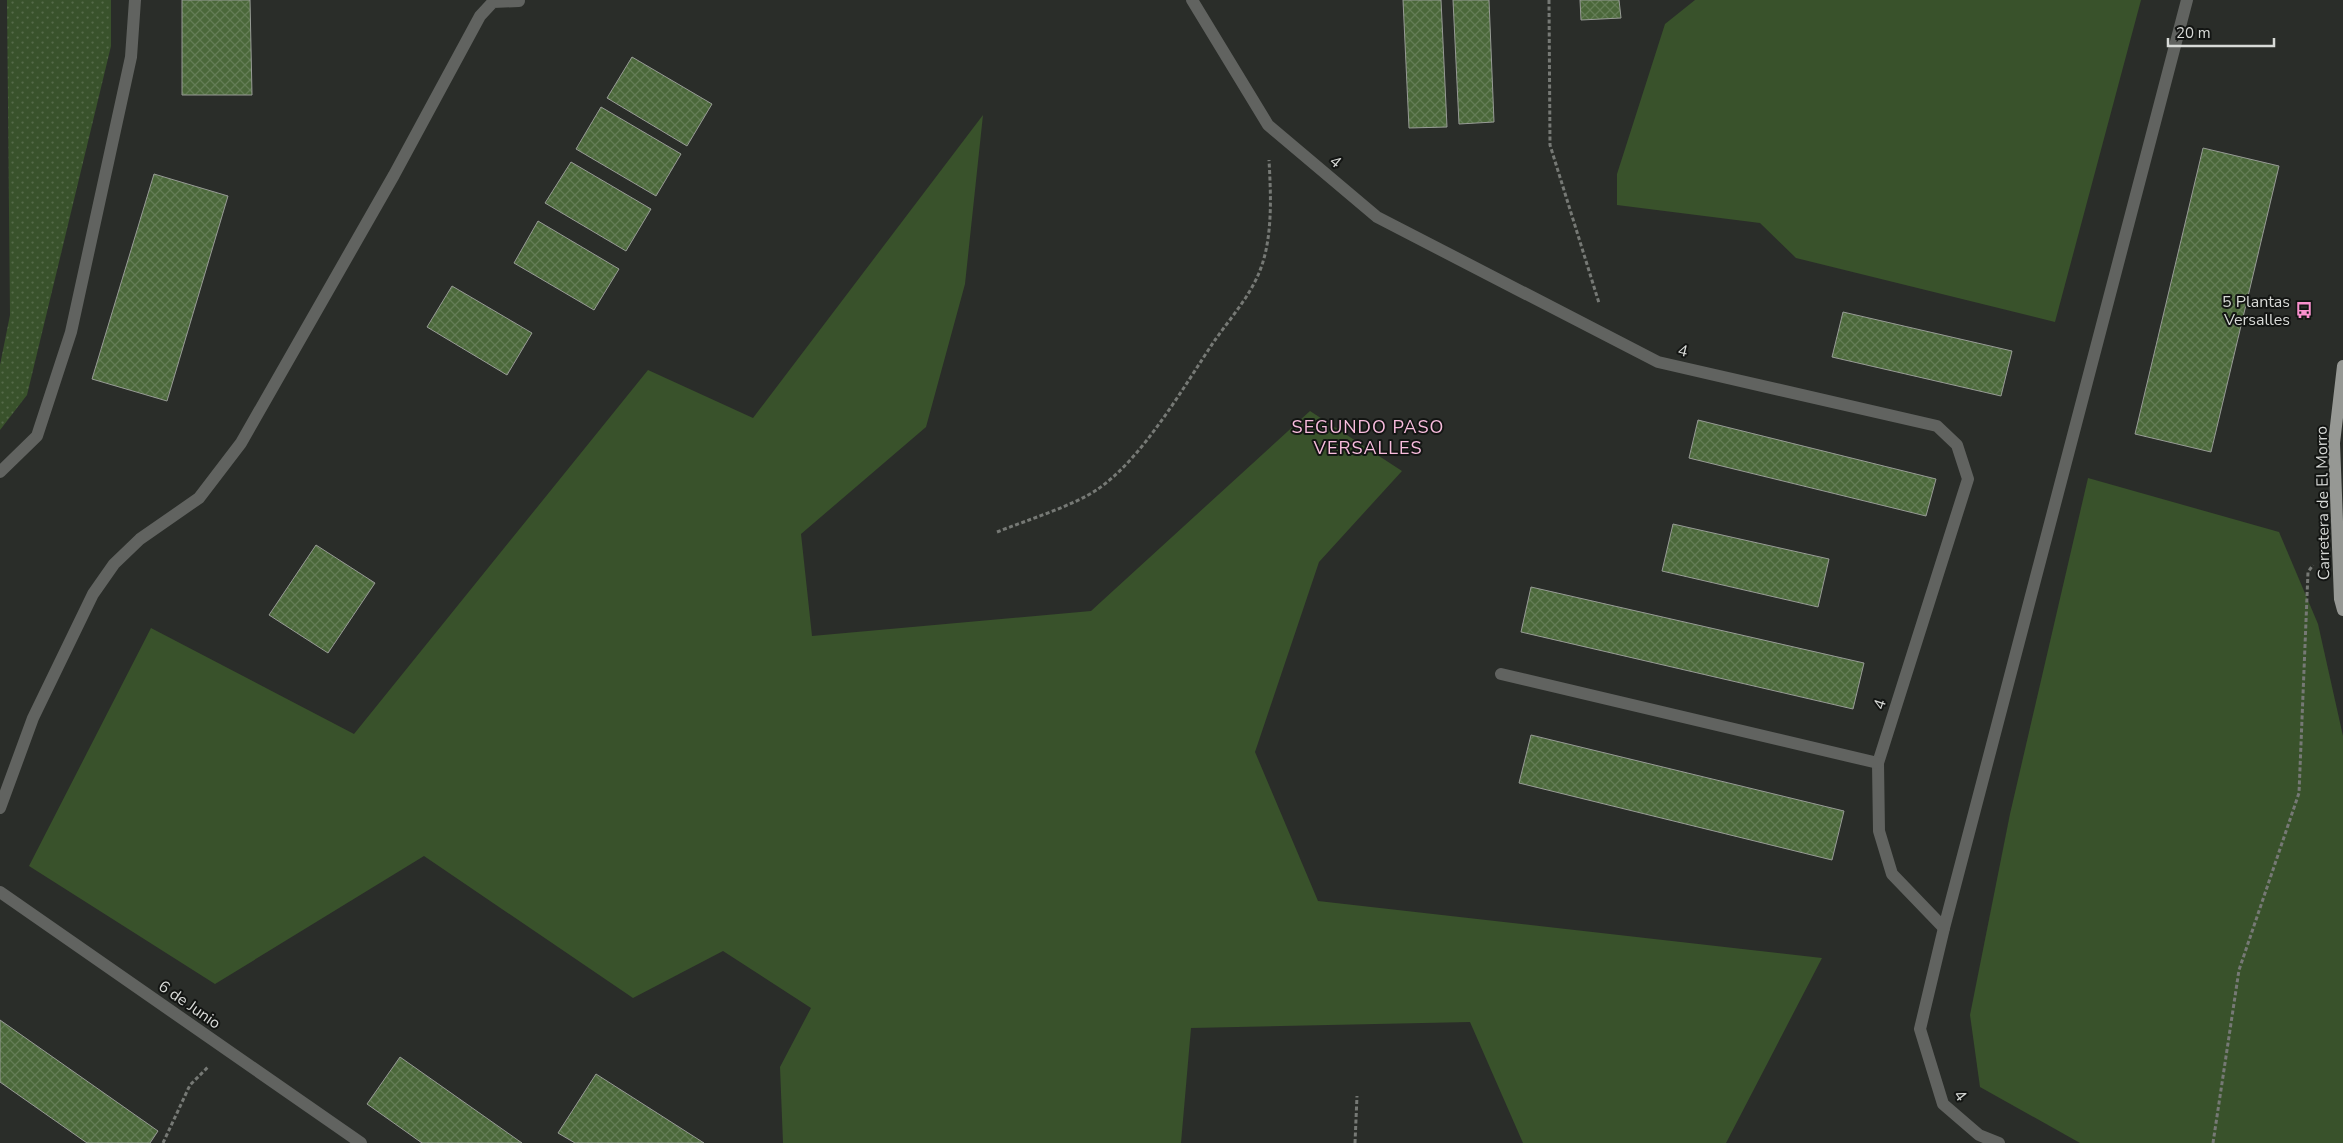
<svg xmlns="http://www.w3.org/2000/svg" width="2343" height="1143" font-family="'Nunito Sans',sans-serif">
  <style>
    .grass { fill: #39522b }
    .park { fill: url(#park-dots) }
    .building { fill: url(#building-cross-hatch); stroke: #979b95 }
    .lines { fill: none; stroke-linecap: round; stroke-linejoin: round }
    .path { stroke: #767975; stroke-width: 3; stroke-dasharray: 4 2.5; stroke-linecap: butt }
    .service { stroke: #616360; stroke-width: 12 }
    .minor { stroke: #616360; stroke-width: 12 }
    .primary { stroke: #969894; stroke-width: 12 }
    .labels { text-anchor: middle; stroke-width: 4; stroke-linejoin: round; paint-order: stroke }
    .street-label { font-size: 16px; fill: #d8dad7; stroke: #131513 }
    .poi-label { font-size: 16px; fill: #d8dad7; stroke: #131513; text-anchor: end }
    .neighbourhood-label { font-size: 18px; letter-spacing: 1px; fill: #f8bcdd; stroke: #131513 }
  </style>
  <defs>
    <pattern id="park-dots" width="8" height="8" patternUnits="userSpaceOnUse" patternTransform="scale(1.25)"><rect width="8" height="8" fill="#39522b"/><path d="M2 2h.1M6 6h.1" fill="none" stroke="#556a49" stroke-width="1.8" stroke-linecap="round"/></pattern>
    <pattern id="building-cross-hatch" width="8" height="8" patternUnits="userSpaceOnUse" patternTransform="scale(1.25)"><rect width="8" height="8" fill="#4b683a"/><path d="M0 0l8 8M0 8l8-8" fill="none" stroke="#647d56"/></pattern>
  </defs>
  <rect width="100%" height="100%" fill="#2a2d29"/>
  <g class="grass">
    <path d="M1695,0H2141L2055,322L1796,258L1760,223L1617,205V174L1665,24Z"/>
    <path d="M983,115L965,284L926,427L801,534L812,636L1091,611L1310,411L1402,471L1319,562L1255,752L1318,901L1822,958L1726,1143H1523L1470,1022L1191,1028L1181,1143H783L780,1067L811,1008L723,951L633,998L424,856L215,984L29,866L151,628L354,734L648,370L753,418Z"/>
    <path d="M2088,478L2279,532L2318,624L2343,736V1143H2080L1980,1087L1970,1015L2010,814Z"/>
  </g>
  <path class="park" d="M7,0H111V46L27,395L0,430V365L10,315Z"/>
  <g class="building">
    <path d="M182,0H250L252,95H182Z"/>
    <path d="M1403,0H1441L1447,127L1409,128Z"/>
    <path d="M1453,0H1489L1494,122L1459,124Z"/>
    <path d="M1580,0H1619L1621,18L1581,20Z"/>
    <path d="M632,57L712,104L687,146L607,98Z"/>
    <path d="M601,107L681,154L656,196L576,149Z"/>
    <path d="M2203,148L2279,166L2211,452L2135,434Z"/>
    <path d="M571,162L651,209L626,251L545,203Z"/>
    <path d="M154,174L228,196L167,401L92,379Z"/>
    <path d="M538,221L619,269L594,310L514,263Z"/>
    <path d="M452,286L532,333L507,375L427,327Z"/>
    <path d="M1843,312L2012,351L2001,396L1832,357Z"/>
    <path d="M1698,420L1936,479L1926,516L1689,458Z"/>
    <path d="M1673,524L1829,559L1818,607L1662,571Z"/>
    <path d="M316,545L375,583L328,653L269,615Z"/>
    <path d="M1531,587L1864,663L1853,709L1521,632Z"/>
    <path d="M1531,735L1844,811L1832,860L1519,783Z"/>
    <path d="M0,1020L158,1131L150,1143H87L0,1082Z"/>
    <path d="M400,1057L522,1143H422L367,1104Z"/>
    <path d="M596,1074L704,1143H575L558,1133Z"/>
  </g>
  <g class="lines">
    <g class="path">
      <path d="M1549,0L1550,145L1599,303"/>
      <path d="M997,532C1027,520 1073,506 1098,489C1144,457 1184,386 1215,340C1230,319 1249,297 1259,273C1273,239 1271,197 1269,160"/>
      <path d="M163,1143L190,1085L208,1067"/>
      <path d="M1355,1143L1357,1096"/>
      <path d="M2213,1143L2239,970L2299,793L2308,572L2313,565"/>
    </g>
    <path class="service" d="M0,472L37,436L71,332L131,57L135,0"/>
    <g class="minor">
      <path d="M1192,0L1268,125L1377,217L1658,362L1937,426L1957,445L1968,479L1878,763L1879,831L1892,874L1944,928"/>
      <path d="M1501,674L1878,763"/>
      <path d="M0,808L33,718L93,594L114,564L140,539L199,498L241,443L394,175L480,16L493,2L519,1"/>
      <path d="M0,892L361,1143"/>
      <path d="M1999,1143L1979,1135L1943,1104L1920,1029L1944,928L2187,0"/>
    </g>
    <path class="primary" d="M2343,366L2334,443L2340,599L2343,610"/>
  </g>
  <defs>
    <g id="bus-bare" transform="scale(1.35)"><path d="M-5-6H5V4H4V6H2V4H-2V6H-4V4H-5ZM-3.5-4V0h7V-4ZM-3.5 1.2v1.5H-2V1.2ZM2 1.2v1.5H3.5V1.2Z" fill="#f890cd" stroke="#131513" stroke-width="2.5" paint-order="stroke"/></g>
  </defs>
  <g fill-rule="evenodd">
    <use href="#bus-bare" x="2304" y="310"/>
  </g>
  <g class="labels">
    <g class="street-label">
      <text transform="translate(1336 161) rotate(40)" y="6">4</text>
      <text transform="translate(1683 350) rotate(13)" y="6">4</text>
      <text transform="translate(2322 503) rotate(-91)" y="6">Carretera de El Morro</text>
      <text transform="translate(1879 704) rotate(-72)" y="6">4</text>
      <text transform="translate(190 1004) rotate(35)" y="6">6 de Junio</text>
      <text transform="translate(1961 1095) rotate(53)" y="6">4</text>
    </g>
    <g class="poi-label">
      <text x="2290" y="307">5 Plantas<tspan x="2290" dy="18">Versalles</tspan></text>
    </g>
    <g class="neighbourhood-label">
      <text x="1368" y="433">SEGUNDO PASO<tspan x="1368" dy="21">VERSALLES</tspan></text>
    </g>
  </g>
  <path d="M2168 38v8h106v-8" fill="none" stroke="#d8dad7" stroke-width="2.5"/>
  <text x="2176" y="38" font-size="15" fill="#d8dad7" stroke="#131513" stroke-width="4" paint-order="stroke">20 m</text>
</svg>
